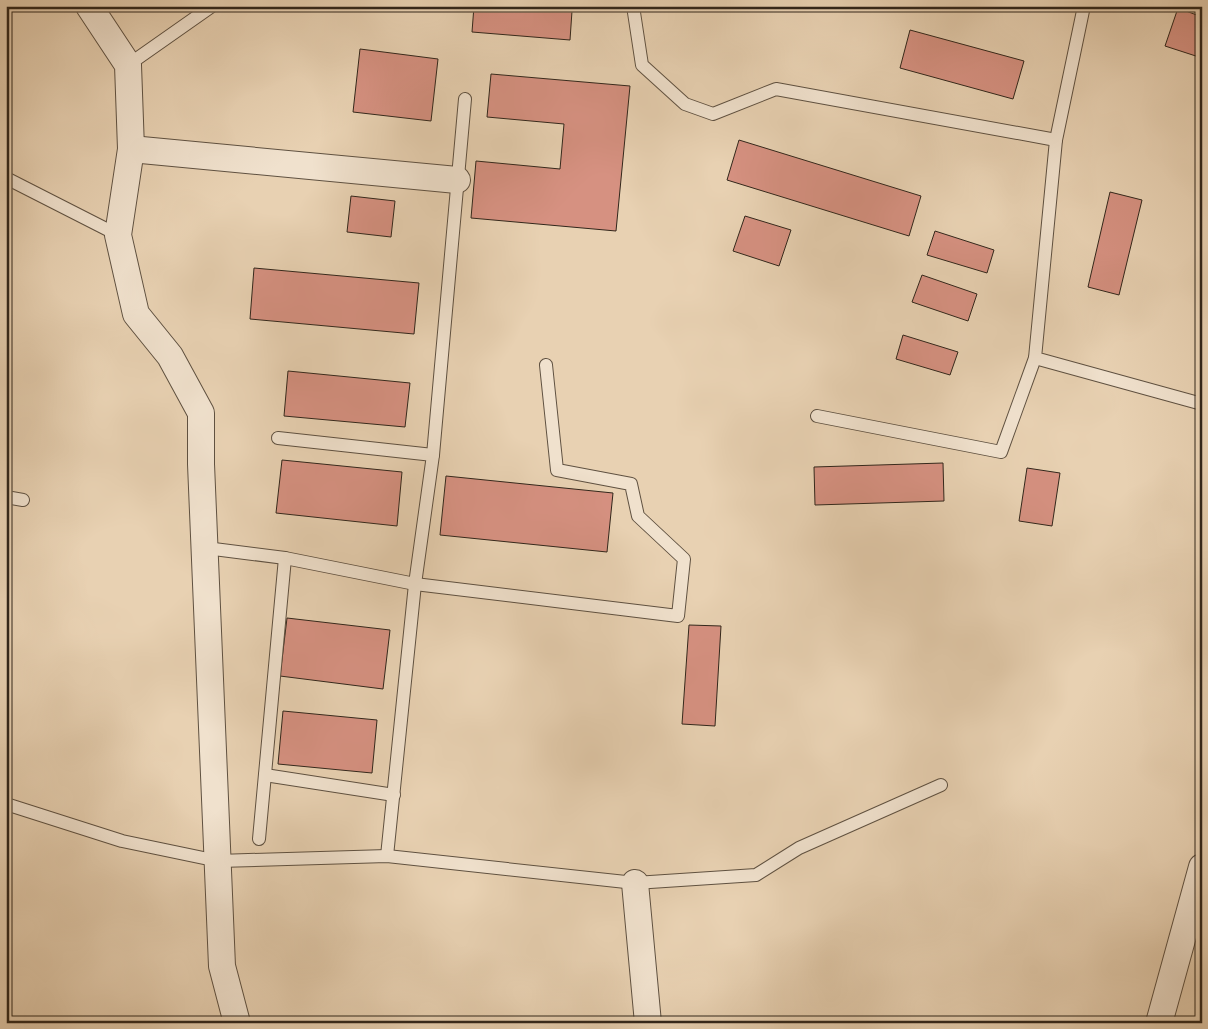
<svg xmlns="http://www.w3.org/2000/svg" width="1208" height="1029" font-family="'EB Garamond',serif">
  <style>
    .building { fill: #d69181; stroke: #31261b }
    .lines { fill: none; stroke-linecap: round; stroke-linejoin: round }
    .service-casing { stroke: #5f5141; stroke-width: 14 }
    .minor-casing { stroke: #5f5141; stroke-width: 28 }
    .service { stroke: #f0e1cd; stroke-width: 12 }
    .minor { stroke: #f0e1cd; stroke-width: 26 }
  </style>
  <rect width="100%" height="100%" fill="#e8d1b2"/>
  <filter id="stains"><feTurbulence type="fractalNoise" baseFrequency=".004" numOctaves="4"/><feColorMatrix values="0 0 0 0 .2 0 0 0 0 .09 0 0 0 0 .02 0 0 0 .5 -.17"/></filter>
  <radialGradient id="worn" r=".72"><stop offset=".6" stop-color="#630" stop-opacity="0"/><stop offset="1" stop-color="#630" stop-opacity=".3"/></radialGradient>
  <g class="building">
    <path d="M474,6H513L572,11L570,40L472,32Z"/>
    <path d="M1178,8L1202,17V58L1165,46Z"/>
    <path d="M910,30L1024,61L1013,99L900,68Z"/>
    <path d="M360,49L438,59L431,121L353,112Z"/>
    <path d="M491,74L630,86L616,231L471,218L476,161L560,169L564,124L487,117Z"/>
    <path d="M739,140L921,196L909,236L727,180Z"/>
    <path d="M1110,192L1142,200L1119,295L1088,287Z"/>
    <path d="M351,196L395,201L391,237L347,232Z"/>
    <path d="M745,216L791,230L779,266L733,251Z"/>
    <path d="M935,231L994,250L987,273L927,255Z"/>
    <path d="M254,268L419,283L414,334L250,319Z"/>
    <path d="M922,275L977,294L968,321L912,302Z"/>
    <path d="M903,335L958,352L950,375L896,359Z"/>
    <path d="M288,371L410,383L405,427L284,416Z"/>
    <path d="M282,460L402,472L397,526L276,513Z"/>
    <path d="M943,463L944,501L815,505L814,467Z"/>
    <path d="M1027,468L1060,473L1052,526L1019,521Z"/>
    <path d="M446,476L613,493L607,552L440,535Z"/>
    <path d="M287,618L390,630L383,689L280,676Z"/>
    <path d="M689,625L721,626L715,726L682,724Z"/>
    <path d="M283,711L377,720L372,773L278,764Z"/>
  </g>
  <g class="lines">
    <g class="service-casing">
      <g id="service">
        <path d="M633,6L642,65L685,104L713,114L776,89L1056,140L1035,358L1202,404"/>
        <path d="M128,65L212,6"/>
        <path d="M1056,140L1084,6"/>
        <path d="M6,178L118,235"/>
        <path d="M817,416L1001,452L1035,358"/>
        <path d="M278,438L433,455"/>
        <path d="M6,497L23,500"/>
        <path d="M206,548L285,558L415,584L678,616L684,559L638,516L631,484L557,470L546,365"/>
        <path d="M265,775L394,795"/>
        <path d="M6,804L122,841L218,861L387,856L635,883L756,875L799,848L941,785"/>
        <path d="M259,839L285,558"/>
        <path d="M387,856L415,584L433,455L465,99"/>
      </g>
    </g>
    <g class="minor-casing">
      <g id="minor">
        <path d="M89,6L128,65L131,149L118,235L136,314L170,356L201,413V464L222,966L237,1023"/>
        <path d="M131,149L457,180"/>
        <path d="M635,883L648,1023"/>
        <path d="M1159,1023L1202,867"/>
      </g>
    </g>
    <use href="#service" class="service"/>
    <use href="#minor" class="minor"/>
  </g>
  <rect width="1208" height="1029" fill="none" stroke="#e8d1b2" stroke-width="25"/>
  <rect x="8" y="8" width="1193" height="1014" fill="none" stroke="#31261b" stroke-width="2.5"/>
  <rect x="12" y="12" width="1183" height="1004" fill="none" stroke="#31261b"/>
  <rect width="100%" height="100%" filter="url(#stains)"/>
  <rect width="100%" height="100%" fill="url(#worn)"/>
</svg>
